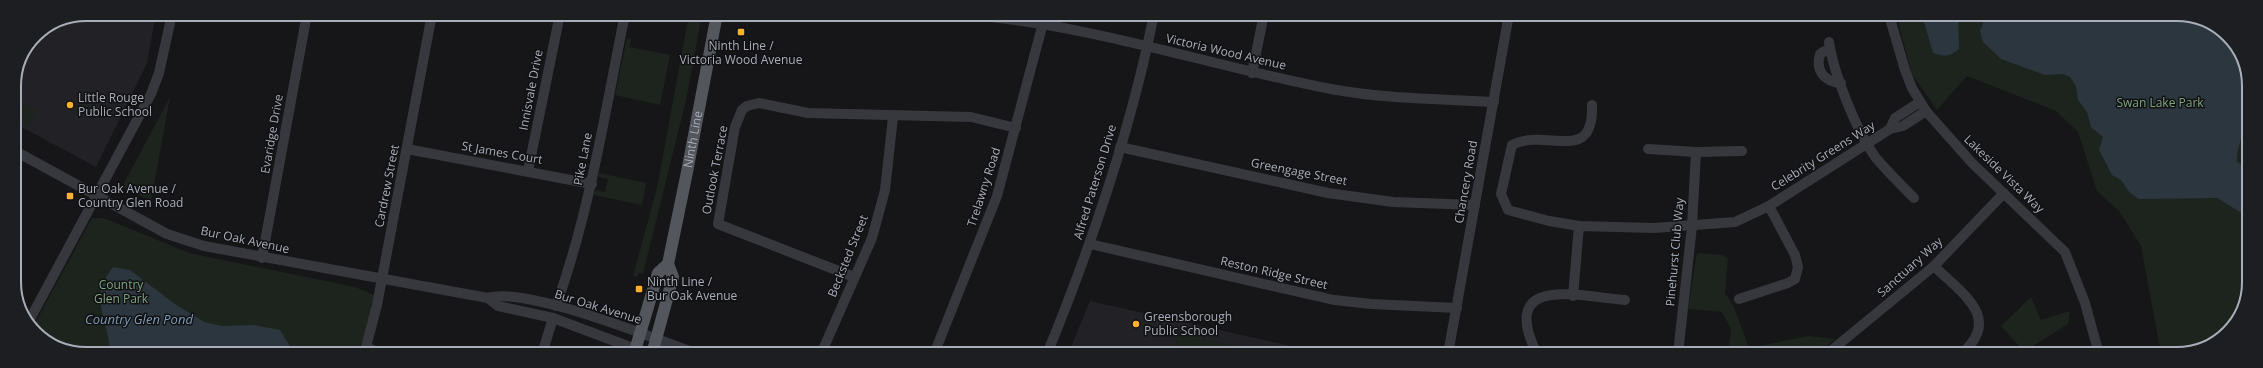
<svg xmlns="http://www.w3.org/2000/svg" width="2263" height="368" font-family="'Open Sans',sans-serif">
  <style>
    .built { fill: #222226 }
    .green { fill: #1c241d }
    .water { fill: #2c363e }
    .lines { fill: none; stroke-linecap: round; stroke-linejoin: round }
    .minor { stroke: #37383e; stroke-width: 10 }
    .major { stroke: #53565d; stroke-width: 12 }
    .poi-dot { fill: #fdb02a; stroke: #111114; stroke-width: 1.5 }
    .labels { text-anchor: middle; stroke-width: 3; stroke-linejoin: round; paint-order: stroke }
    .poi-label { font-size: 12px; fill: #a8aeb9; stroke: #111114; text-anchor: start }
    .street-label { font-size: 12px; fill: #a8aeb9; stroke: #111114 }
    .park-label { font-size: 12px; fill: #7ea67f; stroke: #111114 }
    .water-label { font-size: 13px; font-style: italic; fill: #7d9db6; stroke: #111114 }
    .rim { fill: none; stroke: #a8aeb9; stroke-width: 2 }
  </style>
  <rect width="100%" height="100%" fill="#161619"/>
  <g class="built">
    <path d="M86,14H156L147,63L96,167L14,123V86L20,58L35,35L59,19Z"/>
    <path d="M1090,301L1291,346L1288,354H1068Z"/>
  </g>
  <g class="green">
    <path d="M689,14H702L686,100L643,274L639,273L637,277L633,276L657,188Z"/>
    <path d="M1899,15H2186L2225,32L2248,72V291L2225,336L2177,354H2161L2141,246L2119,211L2097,191L2078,132L2056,111L1967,76L1937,110L1912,74L1899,26Z"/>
    <path d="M627,38L631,39L630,47L670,55L660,105L615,95Z"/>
    <path d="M81,97L89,101L83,115L72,114Z"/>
    <path d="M170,97L151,201L122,187Z"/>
    <path d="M14,98L36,111L28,126L14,118Z"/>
    <path d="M599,173L646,183L642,205L594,195L595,190L605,192L608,179L598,177Z"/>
    <path d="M92,218H104L189,253L355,287L374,295L364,339L356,353H77L39,336L33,327Z"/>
    <path d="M1697,253L1723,255L1728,259L1725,293L1734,307L1749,348L1808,336L1835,339L1818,354H1728L1731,329L1722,312L1688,309Z"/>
    <path d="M2031,297L2041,320L2070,311L2068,324L2030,348L2026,354H2014L2021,348L2001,326Z"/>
    <path d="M1179,334L1273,354H1171Z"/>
    <path d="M1291,346L1329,353L1335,354H1288Z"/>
  </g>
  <g class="water">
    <path d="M1922,15H1958L1959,49C1949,57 1945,57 1933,53Z"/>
    <path d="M1986,15H2186L2225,32L2248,72V120L2245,121C2244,135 2236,148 2237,162L2245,166L2248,174V211L2245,215L2217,198L2139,199L2130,193L2121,180L2112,175L2099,150L2103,137L2091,127L2087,112L2078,100L2076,86L2070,77L2063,74L2045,75L2001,59L1983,42L1980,31Z"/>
    <path d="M113,267L130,270L175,304L204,322L222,326L254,325L280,330L294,353H127L110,348C106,315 89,298 113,267Z"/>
  </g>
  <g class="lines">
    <g class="minor">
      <path d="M954,14C1082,21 1205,65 1331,89C1384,99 1439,99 1494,102"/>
      <path d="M1762,14L1889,17"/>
      <path d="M1889,15L1905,70L1912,88L1926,111L1972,163L2065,252L2085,303L2099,354"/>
      <path d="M1829,42C1834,75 1857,132 1876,158C1888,172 1901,185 1914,198"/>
      <path d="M1830,48L1820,54C1815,70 1824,82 1841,83"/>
      <path d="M1252,73L1264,14"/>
      <path d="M1592,105C1594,166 1546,127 1512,145L1501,194L1508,210L1549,221L1579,226L1654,228L1735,222L1769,206L1890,129L1903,126L1926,111"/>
      <path d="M1890,129L1895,118L1920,102"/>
      <path d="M1120,147L1328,193L1393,202L1475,205"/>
      <path d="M407,149L592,184"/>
      <path d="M1648,149L1696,152L1742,151"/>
      <path d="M15,151L167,234L204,246L488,298L498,306L553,318L649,354"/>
      <path d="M528,171L560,14"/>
      <path d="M1090,244L1334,300L1371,304L1457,308"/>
      <path d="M262,258L307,14"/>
      <path d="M1934,266C1960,292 2004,318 1961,354"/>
      <path d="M854,277L718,224L735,127L742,110L747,106L759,103L808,113L971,117L1016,128"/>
      <path d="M1573,296L1579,226"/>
      <path d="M488,298C527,286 655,339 698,354"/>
      <path d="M1739,299L1788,283L1795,279L1798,267L1795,255L1769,206"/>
      <path d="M556,306C590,211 605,112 625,14"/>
      <path d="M29,321L151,94L159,73L172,14"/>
      <path d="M366,347L380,353"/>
      <path d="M362,353L366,347L377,305L432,14"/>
      <path d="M542,354L553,318"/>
      <path d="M821,354L872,238L885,190L893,117"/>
      <path d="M934,354L997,196L1043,23"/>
      <path d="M1047,354C1092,244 1131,130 1154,14"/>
      <path d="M1448,354L1509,14"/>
      <path d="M1537,354C1498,274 1577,296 1625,300"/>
      <path d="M1678,354L1692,226L1696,152"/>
      <path d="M1827,354L1934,266L2004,193"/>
    </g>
    <g class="major">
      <path id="s1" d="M634,354L658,273L668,264L687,172L717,14"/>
      <path d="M652,354L673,277L668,264"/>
    </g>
  </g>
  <g class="poi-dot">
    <rect x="737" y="28" width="8" height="8" rx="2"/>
    <circle cx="70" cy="105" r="4"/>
    <rect x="66" y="192" width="8" height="8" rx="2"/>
    <rect x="635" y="285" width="8" height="8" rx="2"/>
    <circle cx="1136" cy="324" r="4"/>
  </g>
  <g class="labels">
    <g class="poi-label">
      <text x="741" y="50" text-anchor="middle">Ninth Line /<tspan x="741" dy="14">Victoria Wood Avenue</tspan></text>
      <text x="78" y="102">Little Rouge<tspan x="78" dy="14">Public School</tspan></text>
      <text x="78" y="193">Bur Oak Avenue /<tspan x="78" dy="14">Country Glen Road</tspan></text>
      <text x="647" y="286">Ninth Line /<tspan x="647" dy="14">Bur Oak Avenue</tspan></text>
      <text x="1144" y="321">Greensborough<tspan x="1144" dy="14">Public School</tspan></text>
    </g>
    <g class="street-label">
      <text transform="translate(1226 52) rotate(13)" y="4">Victoria Wood Avenue</text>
      <text transform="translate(531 90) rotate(-79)" y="4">Innisvale Drive</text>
      <text transform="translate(272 134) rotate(-80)" y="4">Evaridge Drive</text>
      <text dy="4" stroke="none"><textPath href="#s1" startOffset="225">Ninth Line</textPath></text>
      <text transform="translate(502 153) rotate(10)" y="4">St James Court</text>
      <text transform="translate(1823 156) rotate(-32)" y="4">Celebrity Greens Way</text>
      <text transform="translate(583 159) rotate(-79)" y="4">Pike Lane</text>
      <text transform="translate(715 170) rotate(-79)" y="4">Outlook Terrace</text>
      <text transform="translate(1299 172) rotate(11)" y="4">Greengage Street</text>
      <text transform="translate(2004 174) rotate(44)" y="4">Lakeside Vista Way</text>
      <text transform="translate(1095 182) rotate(-73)" y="4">Alfred Paterson Drive</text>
      <text transform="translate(1466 182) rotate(-80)" y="4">Chancery Road</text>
      <text transform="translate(387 186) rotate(-79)" y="4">Cardrew Street</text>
      <text transform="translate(984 187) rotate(-72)" y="4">Trelawny Road</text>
      <text transform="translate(245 240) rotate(12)" y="4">Bur Oak Avenue</text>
      <text transform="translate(1675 252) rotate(-85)" y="4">Pinehurst Club Way</text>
      <text transform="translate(848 256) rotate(-68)" y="4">Becksted Street</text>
      <text transform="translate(1910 267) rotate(-42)" y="4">Sanctuary Way</text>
      <text transform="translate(1274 273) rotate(13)" y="4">Reston Ridge Street</text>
      <text transform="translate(598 307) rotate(17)" y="4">Bur Oak Avenue</text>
    </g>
    <g class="park-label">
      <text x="2160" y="107">Swan Lake Park</text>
      <text x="121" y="289">Country<tspan x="121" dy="14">Glen Park</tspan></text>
    </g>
    <g class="water-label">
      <text x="139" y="324">Country Glen Pond</text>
    </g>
  </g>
  <path d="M0 0H2263V368H0ZM86 21H2177A65 65 0 0 1 2242 86V282A65 65 0 0 1 2177 347H86A65 65 0 0 1 21 282V86A65 65 0 0 1 86 21Z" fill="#1d1e21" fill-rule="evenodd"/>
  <path class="rim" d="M86 21H2177A65 65 0 0 1 2242 86V282A65 65 0 0 1 2177 347H86A65 65 0 0 1 21 282V86A65 65 0 0 1 86 21Z"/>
</svg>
